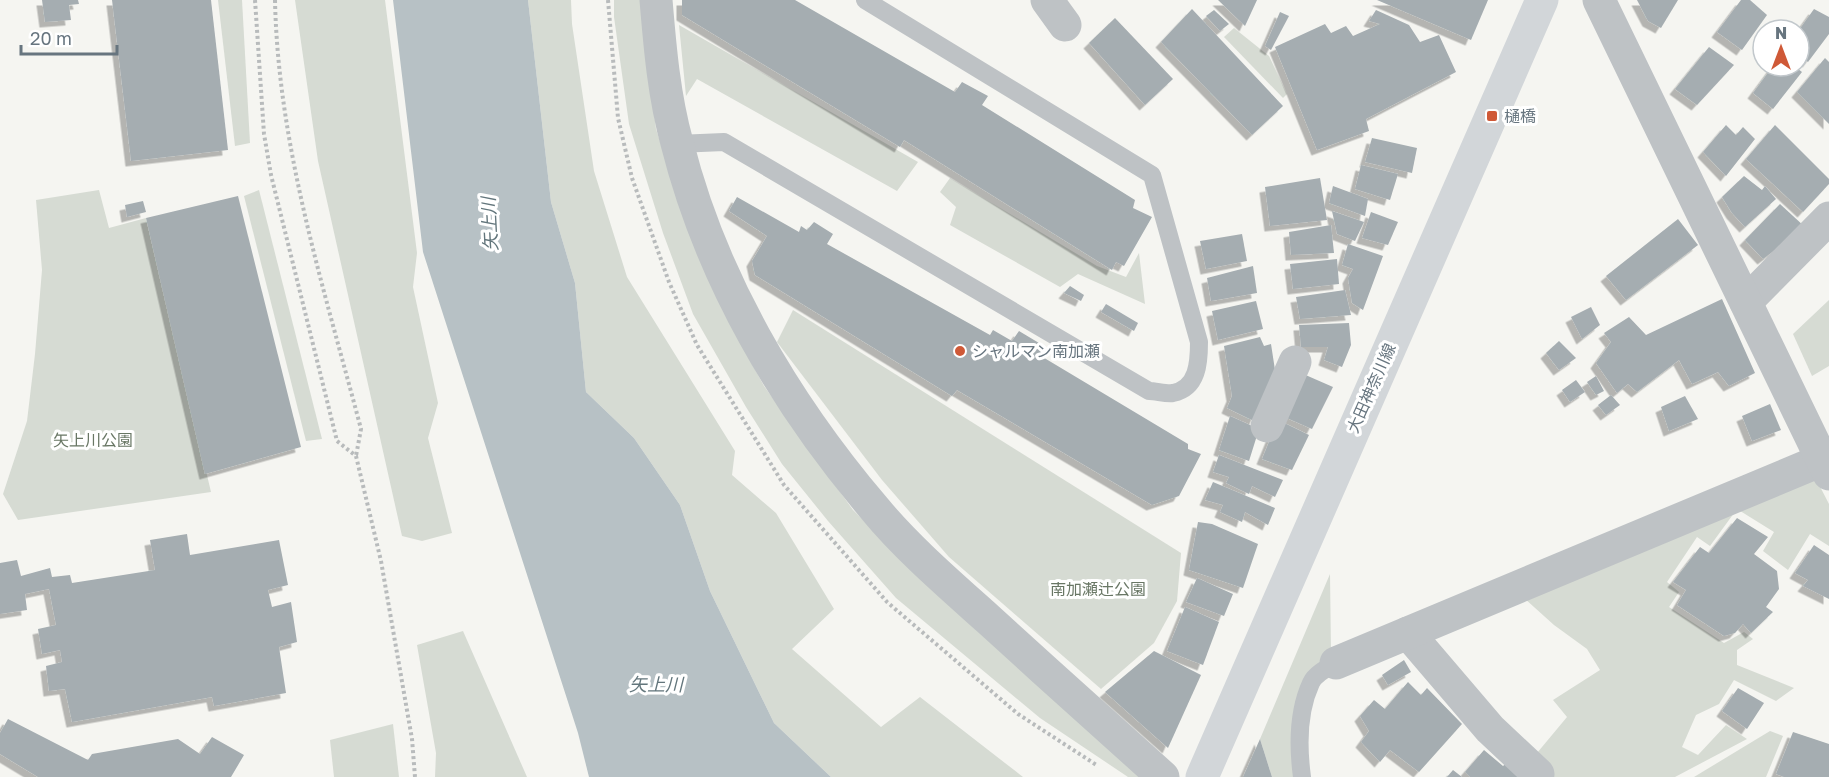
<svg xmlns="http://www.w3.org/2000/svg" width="1829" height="777" font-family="'Golos Text','Noto Sans JP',sans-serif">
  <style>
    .green { fill: #d6dbd3 }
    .water { fill: #b7c1c5 }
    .building { fill: #a5adb1; filter: url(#shadow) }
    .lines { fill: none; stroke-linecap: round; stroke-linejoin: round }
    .path { stroke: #b8bbbc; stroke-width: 4; stroke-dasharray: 3 3; stroke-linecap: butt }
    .service { stroke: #bec2c5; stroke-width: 18 }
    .minor { stroke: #bec2c5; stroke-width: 33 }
    .tertiary { stroke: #bec2c5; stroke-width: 33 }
    .secondary { stroke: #d2d6d9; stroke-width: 33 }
    .poi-dot { fill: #cf5937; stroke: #fff; stroke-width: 2 }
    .labels { text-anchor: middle; stroke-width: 6; stroke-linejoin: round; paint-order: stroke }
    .poi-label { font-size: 16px; fill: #67757f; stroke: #fff; text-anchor: start }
    .street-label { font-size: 16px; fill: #67757f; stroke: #fff }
    .park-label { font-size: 16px; fill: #697765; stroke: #fff }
    .water-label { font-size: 18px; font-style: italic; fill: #63767c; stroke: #fff }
  </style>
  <defs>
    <filter id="shadow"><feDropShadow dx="-5.5" dy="5.5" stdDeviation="0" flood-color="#0004"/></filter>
  </defs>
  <rect width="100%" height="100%" fill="#f5f5f1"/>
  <g class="green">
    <path d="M218,0H242L250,143L235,146Z"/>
    <path d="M295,0H385L417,253L413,287L438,403L428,438L452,533L422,541L402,536L318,161Z"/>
    <path d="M528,0H571L572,24L594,171L627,277L735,451L732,475L776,513L834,609L792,649L881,727L920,697L1023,777H831L774,723L710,591L680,505L634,438L586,392L575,283L551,202Z"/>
    <path d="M614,0H640L656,129L691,235L723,311L764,386L853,510L945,601L1142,777H1128L1040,718L896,598L828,521L782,464L746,407L693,314L663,233L629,124L614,17Z"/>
    <path d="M679,25L918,162L897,191L697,79L686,96Z"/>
    <path d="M1234,28L1269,56L1287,94L1283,98L1224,37Z"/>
    <path d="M950,178L1097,266L1126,277L1139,253L1145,304L1078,274L1060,287L950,225L956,207L940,192Z"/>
    <path d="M99,190L109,228L146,218L211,492L18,520L3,494L27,421L35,354L42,270L36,200Z"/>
    <path d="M259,190L322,439L306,441L244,196Z"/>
    <path d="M1829,300V366L1812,376L1793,334Z"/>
    <path d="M793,310L1181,553L1177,601L1154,643L1101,689L949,557L882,480L777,342Z"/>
    <path d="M1813,473L1829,504V546L1810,534L1788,570L1763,551L1774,532L1737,509L1710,546L1697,537L1667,582L1679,592L1669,607L1724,643L1744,632L1753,639L1737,650V665L1794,688L1776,701L1734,680L1719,704L1696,715L1682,747L1698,755L1726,725L1747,739L1675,777H1554L1532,759L1567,717L1553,700L1600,670L1587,649L1554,625L1523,597Z"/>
    <path d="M1330,574L1331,654L1305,677L1295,777H1272L1260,739Z"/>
    <path d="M463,631L527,777H435L436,753L417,645Z"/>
    <path d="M393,724L399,777H334L330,740Z"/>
    <path d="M1770,731L1783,736L1766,777H1694Z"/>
  </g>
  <path class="water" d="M393,0H528L551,202L575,283L586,392L634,438L680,505L710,591L774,723L831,777H589L578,733L423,252Z"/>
  <g class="building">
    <path d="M42,0H78L79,4L69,5L71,20L45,22Z"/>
    <path d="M112,0H211L228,150L131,161Z"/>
    <path d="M682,0H795L955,92L962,82L988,96L982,105L1135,200L1133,208L1152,217L1124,266L1116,262L1112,270L904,140L900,147L682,15Z"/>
    <path d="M1218,0H1257L1245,26Z"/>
    <path d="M1377,0H1488L1471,40Z"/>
    <path d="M1637,0H1678L1661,28L1648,21Z"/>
    <path d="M1741,0H1750L1767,15L1742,50L1717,32Z"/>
    <path d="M1192,9L1283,106L1252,135L1161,42Z"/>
    <path d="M1814,9L1829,17V34L1808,62L1799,55V30Z"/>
    <path d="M1214,10L1229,24L1220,31L1206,16Z"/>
    <path d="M1376,10L1409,25L1420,42L1439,35L1456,72L1366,119L1369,131L1317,150L1275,47L1325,24L1331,33L1346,26L1353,36L1380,24L1369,21Z"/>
    <path d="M1280,12L1289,16L1271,50L1265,46Z"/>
    <path d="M1115,18L1173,79L1145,105L1089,43Z"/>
    <path d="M1709,47L1734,65L1697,105L1675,89Z"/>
    <path d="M1825,58L1829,62V124L1797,92Z"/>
    <path d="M1773,66H1794L1802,72L1773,109L1753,93Z"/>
    <path d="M1726,125L1736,135L1743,127L1755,139L1726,176L1703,152Z"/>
    <path d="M1775,125L1829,179V184L1803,212L1746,159Z"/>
    <path d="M1372,138L1417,148L1412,173L1365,162Z"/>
    <path d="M1361,165L1398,174L1390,200L1355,189Z"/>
    <path d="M1744,176L1762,190L1765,186L1776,199L1745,227L1732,213L1722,197Z"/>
    <path d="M1320,178L1327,220L1270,226L1265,187Z"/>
    <path d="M1333,186L1368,199L1365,216L1329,203Z"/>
    <path d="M238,196L301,447L205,474L146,218Z"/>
    <path d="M737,197L799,232L801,226L807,230L814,222L833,234L827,244L990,335L993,330L1012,341L1019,331L1044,346L1041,356L1188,444V449L1201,454L1179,496L1152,505L957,390L952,396L755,275L752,261L767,236L729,211Z"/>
    <path d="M143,201L146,212L127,217L125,205Z"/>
    <path d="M1780,204L1805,227L1763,259L1745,240Z"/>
    <path d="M1332,211L1364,222L1355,241L1337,234Z"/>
    <path d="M1371,212L1398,222L1388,245L1362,238Z"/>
    <path d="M1678,219L1698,245L1626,300L1606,276Z"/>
    <path d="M1331,225L1334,253L1291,255L1289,232Z"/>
    <path d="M1242,234L1247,261L1206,269L1200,241Z"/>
    <path d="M1348,244L1383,256L1363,310L1352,303L1348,278L1353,269L1342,265Z"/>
    <path d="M1337,259L1339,284L1293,289L1290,264Z"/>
    <path d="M1253,266L1257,293L1211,301L1207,278Z"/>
    <path d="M1070,286L1084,295L1081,301L1064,293Z"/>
    <path d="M1345,290L1351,315L1300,319L1296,297Z"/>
    <path d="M1722,299L1755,373L1729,386L1718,372L1692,384L1679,360L1637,392L1628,384L1617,393L1596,363L1611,342L1604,333L1629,317L1646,335Z"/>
    <path d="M1256,301L1263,329L1218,340L1212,311Z"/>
    <path d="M1106,304L1138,323L1134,331L1101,312Z"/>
    <path d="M1591,307L1600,325L1582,339L1571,317Z"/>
    <path d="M1349,323L1351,345L1342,367L1324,360L1328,347H1301L1299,325Z"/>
    <path d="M1260,337L1264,346L1271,344L1275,370L1254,421L1227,408L1232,396L1224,346Z"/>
    <path d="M1559,341L1576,358L1559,370L1546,353Z"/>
    <path d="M1301,373L1333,387L1312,429L1280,415Z"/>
    <path d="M1596,376L1604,391L1596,395L1587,382Z"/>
    <path d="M1576,380L1585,392L1570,402L1562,390Z"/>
    <path d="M1611,395L1620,405L1606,415L1598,405Z"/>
    <path d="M1685,396L1698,419L1669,431L1661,407Z"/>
    <path d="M1770,404L1781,430L1752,441L1742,416Z"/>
    <path d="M1230,416L1259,429L1249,461L1219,450Z"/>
    <path d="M1278,420L1309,435L1292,470L1262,459Z"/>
    <path d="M1219,455L1283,480L1275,497L1252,486L1249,494L1226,483L1229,477L1213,472Z"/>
    <path d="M1213,482L1275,508L1268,525L1245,512L1242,522L1220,512L1223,505L1205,500Z"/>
    <path d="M1737,518L1768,537L1754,554L1777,571L1779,589L1766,607L1773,612L1751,633L1743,624L1735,633L1724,636L1677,605L1686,590L1673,582L1700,547L1709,553Z"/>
    <path d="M1198,522L1212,524L1258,544L1243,588L1189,570Z"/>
    <path d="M187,534L190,555L279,540L288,585L268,590L272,607L291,602L297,642L279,647L286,693L214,706L212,697L72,722L65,689L49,691L46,666L62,662L60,650L42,654L38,629L56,625L49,589L25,594L27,610L0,614V563L17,560L21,576L50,568L52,577L70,575L72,583L155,570L150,540Z"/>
    <path d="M1814,545L1829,555V599L1803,586L1808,580L1795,573Z"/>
    <path d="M1197,578L1233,594L1224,616L1186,602Z"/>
    <path d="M1185,607L1219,622L1203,665L1167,651Z"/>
    <path d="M1154,651L1201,675L1168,748L1105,692Z"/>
    <path d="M1404,660L1411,672L1388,685L1382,675Z"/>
    <path d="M1408,682L1421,695L1427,688L1462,724L1419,772L1390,750L1380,762L1361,742L1369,731L1360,716L1374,700L1385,709Z"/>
    <path d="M1738,688L1764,703L1747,729L1722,711Z"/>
    <path d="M8,719L88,760L92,754L178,739L200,754L212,737L244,755L231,777H38L0,754V733Z"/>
    <path d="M1793,732L1829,744V777H1784L1776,774Z"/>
    <path d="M1260,739L1272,777H1243Z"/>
    <path d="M1484,750L1503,766L1509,761L1525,777H1470L1465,772Z"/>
    <path d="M1453,770L1462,777H1447Z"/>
  </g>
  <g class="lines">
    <g class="path">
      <path d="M255,0L264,134L271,175L337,441L356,456L381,561L412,739L415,777"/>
      <path d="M275,0C278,147 324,288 361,429L356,456"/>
      <path d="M608,0L618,118L632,178L669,282L697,345L784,485L887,602L1018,714L1098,766"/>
    </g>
    <g class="service">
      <path d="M677,144L724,142L1149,391C1156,391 1166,394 1173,393C1198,388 1199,362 1199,342L1152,175L865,0"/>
      <path d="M1302,777C1298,747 1298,711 1311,683C1315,674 1327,668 1336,663"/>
    </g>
    <g class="minor">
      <path d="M656,0C660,48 664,96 677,143C711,278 784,402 874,508C907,548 949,584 988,619C1046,672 1104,724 1163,777"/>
      <path d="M1047,0L1065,25"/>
      <path d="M1746,302L1829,218"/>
      <path d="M1267,426L1295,362"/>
      <path d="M1408,633L1490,729L1538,774"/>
      <path d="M1336,663L1822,460"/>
    </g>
    <path class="tertiary" d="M1599,0L1829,474"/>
    <path class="secondary" d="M1202,777L1542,0"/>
  </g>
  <g class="poi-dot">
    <rect x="1486" y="110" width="12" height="12" rx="3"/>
    <circle cx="960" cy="351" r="6"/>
  </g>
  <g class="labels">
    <g class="poi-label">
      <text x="1504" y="122">樋橋</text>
      <text x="972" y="357">シャルマン南加瀬</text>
    </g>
    <g class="street-label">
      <text transform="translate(1371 388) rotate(-66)" y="6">大田神奈川線</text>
    </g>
    <g class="park-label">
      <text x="93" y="446">矢上川公園</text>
      <text x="1098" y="595">南加瀬辻公園</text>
    </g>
    <g class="water-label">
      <text transform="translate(490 224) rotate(-93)" y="6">矢上川</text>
      <text x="656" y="691">矢上川</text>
    </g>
  </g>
  <g transform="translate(1781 48)"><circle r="28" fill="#ffffff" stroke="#c2c8cc" stroke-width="1.5"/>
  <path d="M0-4.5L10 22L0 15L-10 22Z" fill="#cf5937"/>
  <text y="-9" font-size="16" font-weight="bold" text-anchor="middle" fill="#67757f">N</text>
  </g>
  <path d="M21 45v9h96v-9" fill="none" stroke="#67757f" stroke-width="3"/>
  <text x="30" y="45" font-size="18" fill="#67757f" stroke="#ffffff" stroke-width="4.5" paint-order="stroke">20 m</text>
</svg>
